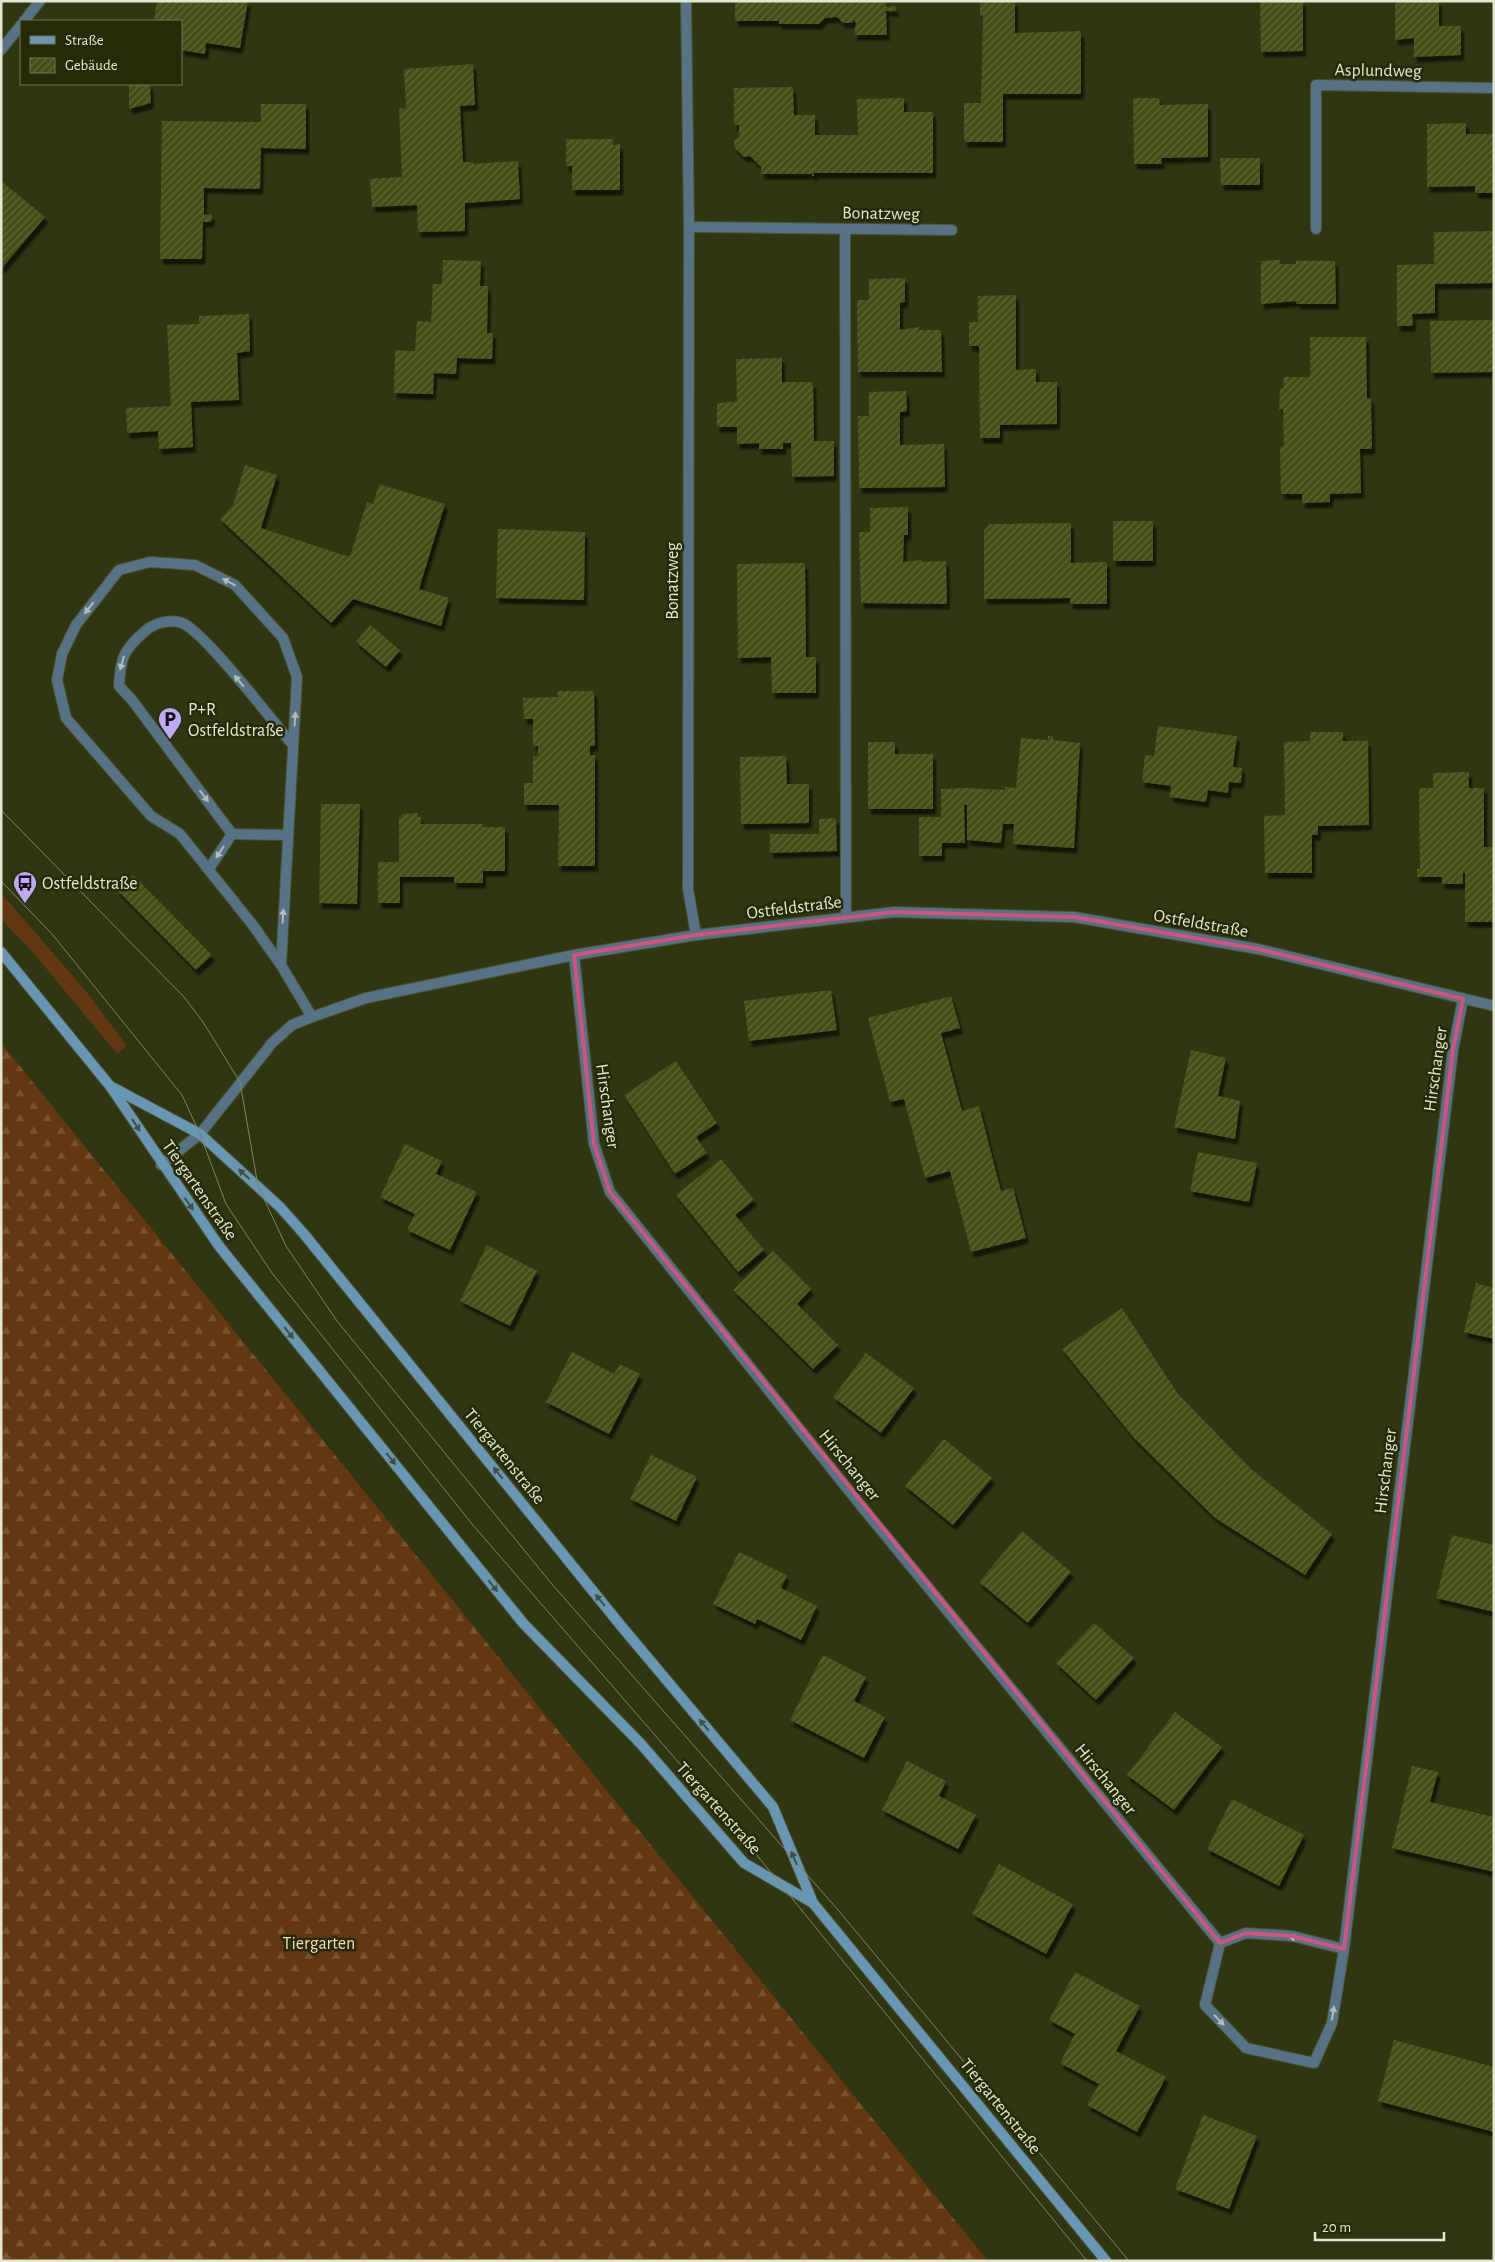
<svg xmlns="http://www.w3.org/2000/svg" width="1495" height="2262" font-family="'Alegreya Sans',sans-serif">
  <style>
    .green { fill: #633711 }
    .forest { fill: url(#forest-firs) }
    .building { fill: url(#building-hatch); filter: url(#shadow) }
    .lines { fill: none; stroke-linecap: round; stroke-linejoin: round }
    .lane-casing { stroke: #4c5231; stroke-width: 12 }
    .street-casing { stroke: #4c5231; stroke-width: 12 }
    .secondary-casing { stroke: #4c5231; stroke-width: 12 }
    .lane { stroke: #567284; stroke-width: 10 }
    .street { stroke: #567284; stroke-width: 10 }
    .secondary { stroke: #6996b3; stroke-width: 10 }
    .tram { stroke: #808569; stroke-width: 1 }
    .oneway { fill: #b1bdb7 }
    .oneway2 { fill: #3d5043 }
    .marked { fill: none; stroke: #cc567f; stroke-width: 4; stroke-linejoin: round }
    .labels { text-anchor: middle; stroke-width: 5; stroke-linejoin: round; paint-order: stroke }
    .street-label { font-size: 18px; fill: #e2e6d2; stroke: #262b07 }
    .poi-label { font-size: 18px; fill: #e2e6d2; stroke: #262b07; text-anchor: start }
    .park-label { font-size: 18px; fill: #fad7bf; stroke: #262b07 }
  </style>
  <defs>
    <pattern id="forest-firs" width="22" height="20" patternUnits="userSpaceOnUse" patternTransform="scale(1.25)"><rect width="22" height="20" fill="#633711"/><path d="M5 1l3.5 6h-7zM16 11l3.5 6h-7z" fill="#795433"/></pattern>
    <pattern id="building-hatch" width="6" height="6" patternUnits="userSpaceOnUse" patternTransform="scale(1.25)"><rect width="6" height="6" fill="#464e18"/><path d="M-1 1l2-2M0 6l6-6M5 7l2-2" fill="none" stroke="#606839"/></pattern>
    <filter id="shadow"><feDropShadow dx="3" dy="5.5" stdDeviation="1" flood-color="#0009"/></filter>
  </defs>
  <rect width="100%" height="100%" fill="#303612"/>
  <path class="green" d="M1,893L85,990L127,1046L117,1054L36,956L1,919Z"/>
  <path class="forest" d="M1,1043L988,2261H1Z"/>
  <g class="building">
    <path d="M157,1H248L240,48L206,43L205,54L181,50V21H154Z"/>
    <path d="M735,1H886V7L896,6V11H886L887,35H854L856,23L854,20L852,23H843L837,17L825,18L819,24H779V21H735Z"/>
    <path d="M980,1H1015V33L1081,31V94H1003V142H965L964,138V103H981L983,15L980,16Z"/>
    <path d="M1260,1H1303V51L1261,52Z"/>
    <path d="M1395,1H1439V26H1461V55L1414,57V38L1395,40Z"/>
    <path d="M473,64L475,105L460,106L463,162H473V164L518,161L520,199L465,203V231L418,232L417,205L372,207L370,179L402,177L399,109L406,108L404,69Z"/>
    <path d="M129,84H150L151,103L129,109Z"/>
    <path d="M793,87L794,115H815V135H858L857,99L904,98V112H933V173H814V176H812V174H761V167L750,156L744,157L734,147V141L739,137V125H734V90L732,88Z"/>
    <path d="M1133,98H1159L1160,105L1208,104V157L1161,158L1162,164H1134Z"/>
    <path d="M261,104H306V149L261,148L260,189L204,188V215L212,214L211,222H203L202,259H160L162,121L261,122Z"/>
    <path d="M1466,123V134H1494V193H1475V186L1427,187V124Z"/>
    <path d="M566,139H613V145L620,144V190H572V166H566Z"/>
    <path d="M1220,158H1260V185H1221Z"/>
    <path d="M1,181L45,217L1,269Z"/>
    <path d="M1494,231V283L1435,284V313L1412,314L1413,326H1397V265L1434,264V232Z"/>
    <path d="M443,260L481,261L480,286H488L487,333H493L492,359L457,358L456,374L434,373L433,394L394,393L395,350L415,351L417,321L431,322L433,284H442Z"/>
    <path d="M1280,260V264H1296V261H1335L1336,304H1296L1297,301L1261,304V261Z"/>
    <path d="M905,278V302L900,303V330L919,327V330H941L942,372H858L857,300H869V279Z"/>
    <path d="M1016,295V370L1036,369V382H1057V424L1000,425V438H980L979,346H969V322H978V296Z"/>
    <path d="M249,314L250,351L237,353L239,400L191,402L193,447L159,449L158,431L127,433L126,408L171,406L167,325L199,324V316Z"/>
    <path d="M1494,320V372L1431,373L1430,321Z"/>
    <path d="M1310,337H1366L1367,398L1371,399L1372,449H1360L1361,493L1330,494V502L1302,503V494H1281L1280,447L1284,446L1283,409H1279L1280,389H1283L1284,377H1310Z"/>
    <path d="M782,358V382H813L814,441H834V476L792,477L791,443H783V449H759V443L737,444V427H717V403L737,402L736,359Z"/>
    <path d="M906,391L907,411L900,412V445L944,444L945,487L859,488L858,416H869V392Z"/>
    <path d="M245,465L277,475L261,528L343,555L350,556L367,502L373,504L379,484L445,504L419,589L449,598L441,626L353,599L331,623L220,519L233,505Z"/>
    <path d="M908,507V535H904L903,562L921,560L922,562L946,561L947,604L861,603L859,532H870V508Z"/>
    <rect x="1113" y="521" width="40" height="40"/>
    <path d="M1071,523V563L1107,562V604H1070V598L984,599V530L990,524Z"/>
    <path d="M498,529L585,532L584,600L496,598Z"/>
    <path d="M805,563L806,657H816V693H772L771,657L738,658L737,564Z"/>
    <path d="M370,625L400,650L386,667L356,642Z"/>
    <path d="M557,691H594L595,746H590V755H595V866H558L559,805H524V783H533V756H538V746H533V719H524L523,698L558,697Z"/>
    <path d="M1158,726L1237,736L1233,767L1242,768L1241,783L1229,782L1228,793L1208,790L1206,802L1170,797L1171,786L1142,782L1145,755L1154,756Z"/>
    <path d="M1310,732H1343V741H1368L1369,825L1318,826V835H1312V873H1265L1264,816L1285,815L1284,742L1310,741Z"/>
    <path d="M1048,736H1053V740L1080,743L1074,848L1013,844L1014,824H1003L1001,843L967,840V805H964L965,843H942V856H919V817H941V789L966,788L1005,790V787L1016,788L1021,738L1048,740Z"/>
    <path d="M868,742H895V754H933V809H868Z"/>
    <path d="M786,756L787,784H809V823L741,824L740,757Z"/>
    <path d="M1469,772V788H1484V847H1494V922H1465V873H1463V884H1442V877H1417V869H1420L1419,788H1433V773Z"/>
    <path d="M321,804H360L357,904L319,903Z"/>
    <path d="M418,813V817H421V824H483L482,827H505V871H483V883H454V877H400V903H378V862H399V817H402V814Z"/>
    <path d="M836,818L837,851L770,853V834H819V819Z"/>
    <path d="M133,875L212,955L196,970L117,890Z"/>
    <path d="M831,990L837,1030L749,1041L744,1001Z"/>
    <path d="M951,996L960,1028L941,1033L962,1111L979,1106L1001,1191L1013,1188L1026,1238L971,1252L950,1171L925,1178L904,1099L890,1102L868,1018Z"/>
    <path d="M1191,1050L1226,1058L1218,1096L1240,1101L1235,1139L1174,1127Z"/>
    <path d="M676,1061L717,1123L696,1137L707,1153L675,1174L624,1095Z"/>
    <path d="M405,1144L442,1161L436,1174L477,1192L450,1250L407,1230L415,1214L380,1197Z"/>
    <path d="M1198,1152L1257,1163L1249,1202L1190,1191Z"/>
    <path d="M721,1159L754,1200L735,1215L764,1250L738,1272L676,1195Z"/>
    <path d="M487,1245L537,1271L510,1326L460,1301Z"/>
    <path d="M773,1251L811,1289L797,1304L838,1345L813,1369L733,1290Z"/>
    <path d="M1476,1283L1494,1288V1339L1464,1332Z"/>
    <path d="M1122,1308L1178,1394L1251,1469L1332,1534L1305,1575L1215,1518L1134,1438L1062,1349Z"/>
    <path d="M572,1352L614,1374L620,1364L640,1374L609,1434L546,1402Z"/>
    <path d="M866,1353L914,1388L881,1433L833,1397Z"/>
    <path d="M944,1439L992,1478L953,1525L905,1486Z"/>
    <path d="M651,1455L697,1477L676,1521L630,1499Z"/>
    <path d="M1022,1531L1071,1572L1028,1623L979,1582Z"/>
    <path d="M1452,1535L1494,1545V1612L1436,1598Z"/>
    <path d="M739,1552L787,1575L781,1588L817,1606L801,1640L757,1619L755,1624L713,1604Z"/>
    <path d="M1094,1623L1134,1658L1096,1700L1056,1663Z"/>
    <path d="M823,1655L866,1677L854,1701L885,1717L864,1758L790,1720Z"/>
    <path d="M1175,1712L1222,1747L1174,1810L1127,1775Z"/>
    <path d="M907,1761L946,1781L939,1796L976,1815L958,1849L882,1810Z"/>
    <path d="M1412,1766L1438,1772L1430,1802L1494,1817V1872L1392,1848Z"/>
    <path d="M1232,1799L1304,1835L1279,1886L1207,1849Z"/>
    <path d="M999,1864L1073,1904L1046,1954L972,1914Z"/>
    <path d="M1075,1972L1140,2006L1116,2051L1166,2077L1137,2132L1087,2105L1099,2084L1060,2063L1075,2034L1049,2020Z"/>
    <path d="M1394,2040L1494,2067V2132L1378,2101Z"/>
    <path d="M1203,2115L1257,2136L1229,2209L1175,2189Z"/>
  </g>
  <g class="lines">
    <g class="lane-casing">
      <g id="lane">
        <path d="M845,229L846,917"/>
        <path d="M1316,229V85L1494,88"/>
        <path d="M288,835L232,834L132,700L119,686C120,661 123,650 143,633C152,624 169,618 182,623C204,631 273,722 293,745"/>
        <path d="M209,869L232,834"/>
        <path d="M281,965L297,677L283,638L235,585L195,565L150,562L119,570L76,625L62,654L57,680L66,718L151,816L180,834L252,924L281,965L312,1017"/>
      </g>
    </g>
    <g class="street-casing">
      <g id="street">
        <path d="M686,1L689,227L688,889L696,935"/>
        <path d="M24,21L40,1"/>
        <path d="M1,50L21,25"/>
        <path d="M689,227L952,230"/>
        <path d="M574,955L594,1144L610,1192L858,1502L1220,1943"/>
        <path d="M161,1165L200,1134L272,1043L292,1025L312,1017L366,998L574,955L696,935L894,912L1074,917L1258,949L1494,1006"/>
        <path d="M1344,1949L1292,1936L1246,1933L1220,1943L1205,2005L1246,2048L1314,2063L1332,2023L1344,1949L1453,1050L1463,999"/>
      </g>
    </g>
    <g class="secondary-casing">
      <g id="secondary">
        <path d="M1,952L110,1086L219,1246L523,1623L641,1744L744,1863L813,1903"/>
        <path d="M110,1086L200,1134L280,1207L304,1234L622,1627L773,1807L813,1903L1106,2261"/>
      </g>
    </g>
    <use href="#lane" class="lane"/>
    <use href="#street" class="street"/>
    <use href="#secondary" class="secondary"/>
    <g class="tram">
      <path d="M1,810L184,997L203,1022L240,1082L258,1186L286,1246L337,1321L551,1583L839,1911L1129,2261"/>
      <path d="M1,881L52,934L182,1095L200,1134L226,1204L272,1273L472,1524L725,1816L1087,2261"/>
    </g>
  </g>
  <defs><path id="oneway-solid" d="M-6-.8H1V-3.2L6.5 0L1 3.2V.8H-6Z" transform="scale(1.25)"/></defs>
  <g class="oneway">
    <use href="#oneway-solid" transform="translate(229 582) rotate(-152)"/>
    <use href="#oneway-solid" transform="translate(89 608) rotate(128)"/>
    <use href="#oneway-solid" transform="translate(122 663) rotate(106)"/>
    <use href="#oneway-solid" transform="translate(239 681) rotate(-130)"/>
    <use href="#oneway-solid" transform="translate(295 719) rotate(-86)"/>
    <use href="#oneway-solid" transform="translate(204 796) rotate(53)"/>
    <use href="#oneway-solid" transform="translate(220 852) rotate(123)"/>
    <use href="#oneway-solid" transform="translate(283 916) rotate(-87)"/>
    <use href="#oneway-solid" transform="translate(1296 1938) rotate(-169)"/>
    <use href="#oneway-solid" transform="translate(1333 2013) rotate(-81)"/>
    <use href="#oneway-solid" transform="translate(1219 2020) rotate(46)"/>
  </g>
  <g class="oneway2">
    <use href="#oneway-solid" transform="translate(136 1125) rotate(57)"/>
    <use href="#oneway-solid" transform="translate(244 1174) rotate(-138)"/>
    <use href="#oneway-solid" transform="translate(189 1204) rotate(55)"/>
    <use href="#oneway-solid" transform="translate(289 1333) rotate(51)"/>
    <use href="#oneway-solid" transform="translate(391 1459) rotate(51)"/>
    <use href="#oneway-solid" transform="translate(498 1473) rotate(-129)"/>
    <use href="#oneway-solid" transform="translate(493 1586) rotate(51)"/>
    <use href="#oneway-solid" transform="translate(600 1600) rotate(-129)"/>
    <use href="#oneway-solid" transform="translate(704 1725) rotate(-130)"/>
    <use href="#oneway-solid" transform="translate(794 1858) rotate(-113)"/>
  </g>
  <path class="marked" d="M894,912L1074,917L1258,949L1463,999L1453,1050L1344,1949L1292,1936L1246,1933L1220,1943L610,1192L594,1144L574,955L696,935Z"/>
  <defs>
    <g id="parking-pin" transform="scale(1.25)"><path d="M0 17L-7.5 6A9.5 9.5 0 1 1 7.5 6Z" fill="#bfa9f4" stroke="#262b07"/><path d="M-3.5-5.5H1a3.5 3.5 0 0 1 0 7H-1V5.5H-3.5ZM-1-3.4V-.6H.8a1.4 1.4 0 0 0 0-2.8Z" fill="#111"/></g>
    <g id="bus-pin" transform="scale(1.25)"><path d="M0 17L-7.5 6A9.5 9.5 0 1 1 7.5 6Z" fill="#bfa9f4" stroke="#262b07"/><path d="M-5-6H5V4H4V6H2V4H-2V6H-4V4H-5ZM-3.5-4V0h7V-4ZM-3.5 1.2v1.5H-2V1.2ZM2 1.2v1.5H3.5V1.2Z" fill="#111"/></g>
  </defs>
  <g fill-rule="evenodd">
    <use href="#parking-pin" x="170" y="719"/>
    <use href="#bus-pin" x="25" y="883"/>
  </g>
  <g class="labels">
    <g class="street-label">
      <text transform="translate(1378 70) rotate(1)" y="6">Asplundweg</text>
      <text transform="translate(881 213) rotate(1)" y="6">Bonatzweg</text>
      <text transform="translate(672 581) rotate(-90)" y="6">Bonatzweg</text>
      <text transform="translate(794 907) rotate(-7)" y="6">Ostfeldstraße</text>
      <text transform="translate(1201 923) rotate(10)" y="6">Ostfeldstraße</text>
      <text transform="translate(1435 1069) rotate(-82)" y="6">Hirschanger</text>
      <text transform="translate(608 1106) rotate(82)" y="6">Hirschanger</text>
      <text transform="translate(200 1190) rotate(55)" y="6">Tiergartenstraße</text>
      <text transform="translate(505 1456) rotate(51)" y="6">Tiergartenstraße</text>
      <text transform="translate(850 1465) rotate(51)" y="6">Hirschanger</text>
      <text transform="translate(1385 1471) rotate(-83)" y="6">Hirschanger</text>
      <text transform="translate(1106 1779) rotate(51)" y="6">Hirschanger</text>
      <text transform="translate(719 1808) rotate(48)" y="6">Tiergartenstraße</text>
      <text transform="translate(1001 2106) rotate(51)" y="6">Tiergartenstraße</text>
    </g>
    <g class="poi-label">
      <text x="188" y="715">P+R<tspan x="188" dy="21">Ostfeldstraße</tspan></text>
      <text x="42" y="889">Ostfeldstraße</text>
    </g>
    <g class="park-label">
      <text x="319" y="1949">Tiergarten</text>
    </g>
  </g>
  <rect width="1495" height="2262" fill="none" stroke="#e2e6d2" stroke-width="5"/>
  <rect x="20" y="20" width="162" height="65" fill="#262b07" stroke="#717658"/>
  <rect x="30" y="36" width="25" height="8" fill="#6996b3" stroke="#717658"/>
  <text x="65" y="45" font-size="15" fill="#e2e6d2">Straße</text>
  <rect x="30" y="58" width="25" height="15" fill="url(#building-hatch)" stroke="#717658"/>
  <text x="65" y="70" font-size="15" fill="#e2e6d2">Gebäude</text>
  <path d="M1315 2232v8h129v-8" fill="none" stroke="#e2e6d2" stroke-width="2.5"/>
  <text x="1322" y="2232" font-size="15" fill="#e2e6d2" stroke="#262b07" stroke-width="4" paint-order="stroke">20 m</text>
</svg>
